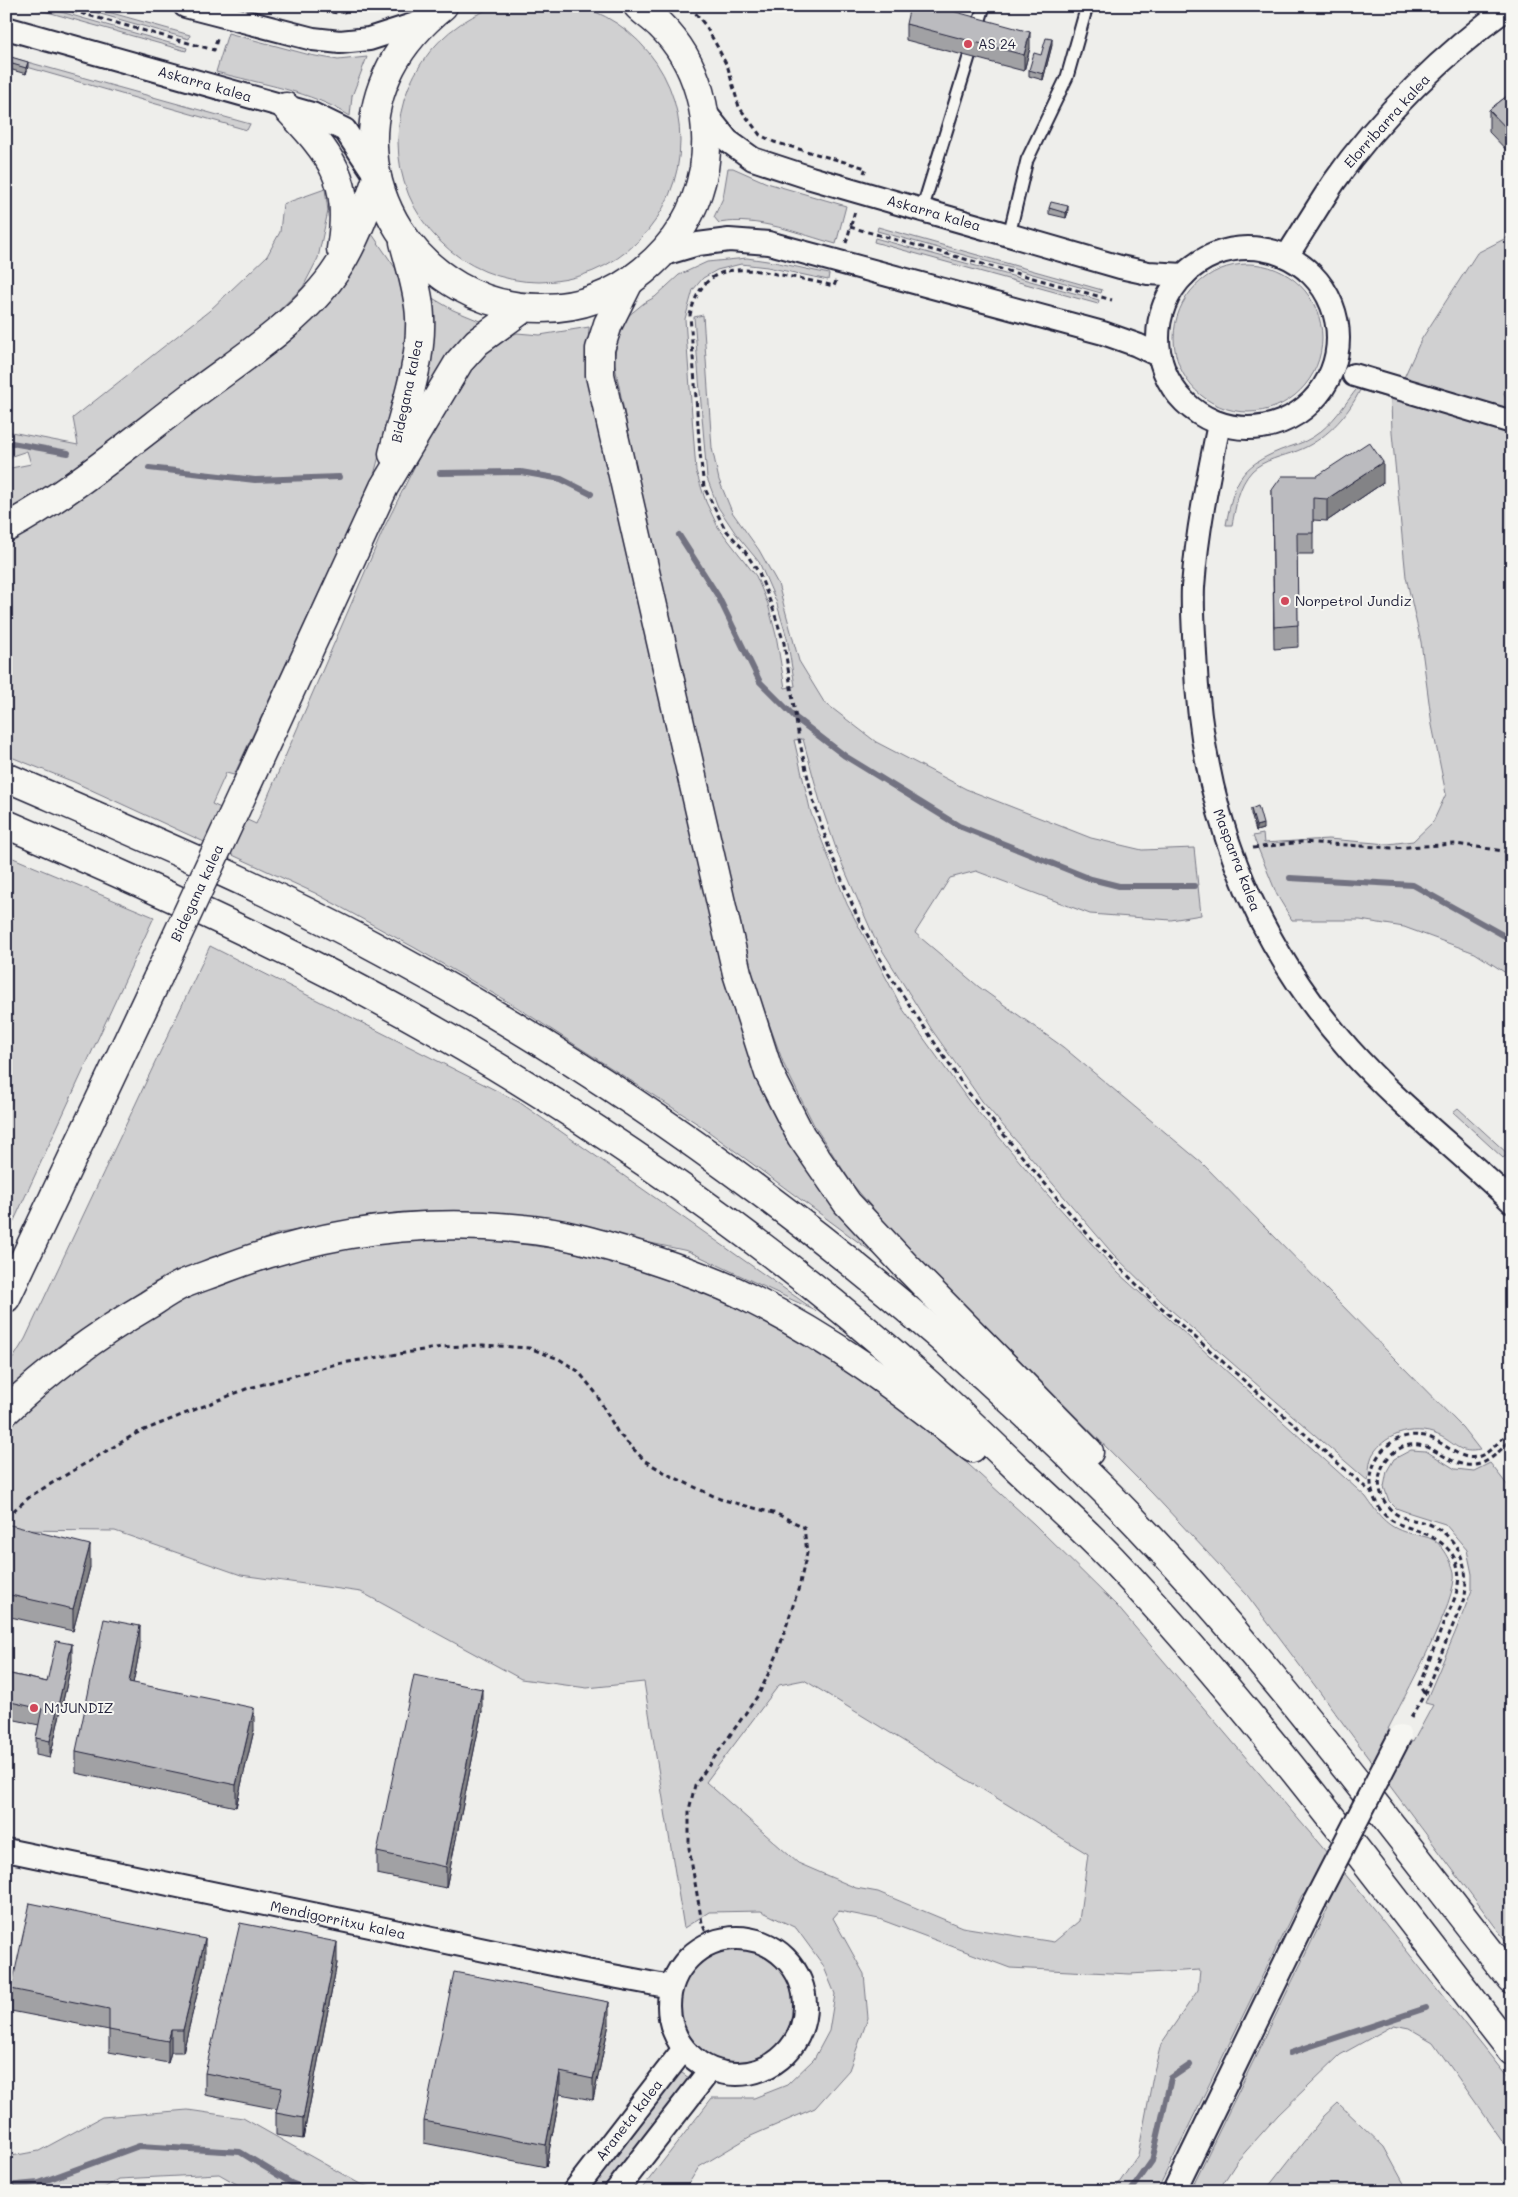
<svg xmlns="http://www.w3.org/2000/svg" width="1518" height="2197" font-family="Mali,sans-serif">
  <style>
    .green { fill: #d0d0d1; stroke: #797986; fill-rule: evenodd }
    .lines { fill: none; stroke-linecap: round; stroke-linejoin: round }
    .stream { stroke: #727281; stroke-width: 6 }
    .lane-casing { stroke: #22223b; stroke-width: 15 }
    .street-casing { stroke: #22223b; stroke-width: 26 }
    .secondary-casing { stroke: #22223b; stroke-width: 31 }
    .highway-casing { stroke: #22223b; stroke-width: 31 }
    .path { stroke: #22223b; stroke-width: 3; stroke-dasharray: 5 4; stroke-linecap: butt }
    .lane { stroke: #f6f6f2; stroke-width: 11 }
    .street { stroke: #f6f6f2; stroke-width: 22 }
    .secondary { stroke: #f6f6f2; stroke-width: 28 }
    .highway { stroke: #f6f6f2; stroke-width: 28 }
    .street-bridge-casing { stroke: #22223b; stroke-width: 26; stroke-linecap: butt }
    .secondary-bridge-casing { stroke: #22223b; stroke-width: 31; stroke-linecap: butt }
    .street-bridge { stroke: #f6f6f2; stroke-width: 22 }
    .secondary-bridge { stroke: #f6f6f2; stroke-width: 28 }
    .wall { fill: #a1a1a4; stroke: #22223b }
    .shaded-wall { fill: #838386; stroke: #22223b }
    .building { fill: #bbbbbf; stroke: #22223b }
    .poi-dot { fill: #d1495b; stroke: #f6f6f2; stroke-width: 2 }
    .labels { text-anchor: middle; stroke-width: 4; stroke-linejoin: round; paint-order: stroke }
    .poi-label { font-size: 14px; fill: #22223b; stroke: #f6f6f2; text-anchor: start }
    .street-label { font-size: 14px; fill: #22223b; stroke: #f6f6f2 }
  </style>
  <rect width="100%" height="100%" fill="#eeeeeb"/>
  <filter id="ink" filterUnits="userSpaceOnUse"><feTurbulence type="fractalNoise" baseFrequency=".02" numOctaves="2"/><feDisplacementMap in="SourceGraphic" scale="10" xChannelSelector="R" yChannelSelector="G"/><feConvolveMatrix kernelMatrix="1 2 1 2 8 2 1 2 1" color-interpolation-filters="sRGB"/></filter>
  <g filter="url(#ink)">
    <g class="green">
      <circle cx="539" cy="141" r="141"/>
      <path d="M26,6H40L187,48L186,51Z"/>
      <path d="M72,6H87L190,35L189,39Z"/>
      <path d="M228,33L310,55L338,60L367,57L352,96L350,116C311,91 261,84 216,72Z"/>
      <path d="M6,56L250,124L247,130L6,61Z"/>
      <path d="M728,168H733L767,183L846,206L836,244C799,234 758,216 719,223L714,217L723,198Z"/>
      <path d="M325,189L328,211L318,258L303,287L267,322L88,460L6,512V469L31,464L27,451L6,458V431L78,445L73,418L209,311L267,256L280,232L283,204Z"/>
      <path d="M878,227L1102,290L1101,293L877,231Z"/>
      <path d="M372,234L396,269L407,307L408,336L394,399L374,475L234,775L226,773L212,804L256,824L384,528L441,413L474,362L495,343L517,333L540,335L589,327L588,353L737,997L880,1258L701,1126L515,1006L415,948L315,893L74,782L6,755V540L347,278Z"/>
      <path d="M1512,235V378L1504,393L1512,416L1402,382L1421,340L1477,253Z"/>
      <path d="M875,238L1099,300L1098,304L874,242Z"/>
      <path d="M747,258L774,262L829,274L828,280L767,267L741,264L717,270L703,278L693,290L685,319L696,471L706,502L718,527L756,576L768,604L776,635L785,688L795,686L787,638L776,601L759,562L736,534L718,507L707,478L694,317L703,315L712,448L719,480L732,512L759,550L778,584L799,661L824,702L876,742L966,789L1091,838L1142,850L1194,848L1201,915L1171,920L1090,914L976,871L950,878L915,933L979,987L1063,1047L1202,1163L1462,1427L1480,1450C1460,1454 1457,1445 1442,1437C1419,1424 1386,1432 1373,1454C1369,1461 1369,1473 1368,1481L1163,1303L1113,1254L982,1101L932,1030L874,937L839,857L821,805L803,739L794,740L811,813L847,904L902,1008L968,1100L1047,1194L1118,1273L1366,1497C1378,1514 1386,1527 1408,1533C1416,1535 1427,1536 1434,1540C1444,1547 1451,1560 1454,1572C1459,1598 1402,1701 1388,1729L1413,1742L1433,1705L1425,1703L1455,1633L1472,1590V1574L1467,1550L1445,1524L1407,1512L1396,1508L1389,1501L1384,1487L1387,1471L1394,1459L1411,1450L1426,1451L1455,1469L1474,1471L1490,1463L1512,1491V1949L1247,1595L1152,1493L898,1238L853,1185L815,1127L784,1065L754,982L641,496L614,361L618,336L628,316L644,303L655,297L679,275L707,262Z"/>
      <circle cx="1248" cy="338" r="74"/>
      <path d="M429,296L453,310L482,322L419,402Z"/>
      <path d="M1359,386L1512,430V552L1510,561L1512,580V977L1475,953L1404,927L1360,920H1292L1277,895L1253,836L1263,834L1264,843L1328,839L1388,844L1413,841L1433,822L1446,794L1432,725L1421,642L1406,577L1392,433L1391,399L1360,390C1348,416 1324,441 1297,451C1283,456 1263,460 1252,471C1238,486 1236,506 1232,525H1226C1234,482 1239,467 1281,450C1291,446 1304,443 1313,437C1333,424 1344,405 1359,386Z"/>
      <path d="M6,855L154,917L6,1238Z"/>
      <path d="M210,946L519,1102L816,1311L688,1251L543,1220L408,1214L279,1233L155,1282L57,1347L6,1400V1370L25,1339Z"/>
      <path d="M1458,1108L1508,1154L1503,1158L1453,1112Z"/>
      <path d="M475,1238L558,1249L615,1262L693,1288L759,1317L847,1371L936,1435L1034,1524L1117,1606L1356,1887L1441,1994L1512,2083V2154L1433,2042L1409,2028L1394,2025L1340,2055L1278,2115L1238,2160L1218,2191H1190L1328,1908L1302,1895L1157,2191H1112L1115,2189L1138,2155L1154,2071L1161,2044L1198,1990L1200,1970L1130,1974L1010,1968L879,1919L839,1911L833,1918L864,1974L868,2018L849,2070L815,2108L751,2136L699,2167L684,2191H640L712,2098H754L787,2085L814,2059L829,2031L835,1994L823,1965L796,1928L761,1911L709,1912L684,1928L644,1682L587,1688L521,1679L361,1592L241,1575L115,1531L6,1530V1432C22,1417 36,1401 52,1387C137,1314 243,1262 354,1245C394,1239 434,1239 475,1238ZM804,1680L1088,1854L1079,1921L1054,1942L962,1927L878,1892L856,1888L798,1863L706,1782L779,1685Z"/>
      <circle cx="739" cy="2006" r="61"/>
      <path d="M675,2073H682L689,2078V2082L606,2191H583Z"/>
      <path d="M1338,2103L1384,2147L1408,2191H1265L1324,2116Z"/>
      <path d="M188,2110L243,2118L360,2184L383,2191H249L219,2174L119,2179L99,2191H6V2157L39,2151L102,2117Z"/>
    </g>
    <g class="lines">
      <g class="stream">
        <path d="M6,442L68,453"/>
        <path d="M149,468L255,480L339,477"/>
        <path d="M440,473L521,472L561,479L591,494"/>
        <path d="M679,535L718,596L760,682L797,719L845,756L959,826L1091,879L1119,886H1194"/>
        <path d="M1290,878L1413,885L1512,940"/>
        <path d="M1290,2053L1426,2008"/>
        <path d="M6,2186L39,2183L139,2146L240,2152L291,2183L311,2191"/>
        <path d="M1131,2191L1152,2161L1171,2078L1190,2065"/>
      </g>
      <g class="lane-casing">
        <g id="lane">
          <path d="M976,33L984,6"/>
          <path d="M922,210L969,57"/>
          <path d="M1009,235L1027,160L1067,77L1087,6"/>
        </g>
      </g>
      <g class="street-casing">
        <g id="street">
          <path d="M185,6L313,39L340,42L369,39L425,21"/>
          <path d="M6,28L312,114L345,130L377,178"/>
          <path d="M704,111L728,141L753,159L811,178L1120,267L1148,273L1184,275"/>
          <circle cx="1248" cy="338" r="90"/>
          <path d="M664,254L698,244L729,240L769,243L1103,333L1137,345L1160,356"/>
          <path d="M1287,256C1303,231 1318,206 1334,182C1379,117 1446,52 1510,6"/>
          <path d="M1354,375L1512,422"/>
          <path d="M1219,424C1208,478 1197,531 1193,587C1192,609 1194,632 1195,654C1201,805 1248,934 1349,1049C1399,1105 1458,1150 1512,1202"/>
          <path d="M6,1850L581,1970L671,1987"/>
          <circle cx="737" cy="2006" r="68"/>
          <path d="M574,2191L683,2050"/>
          <path d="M616,2191L710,2070"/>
          <path d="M1174,2191L1315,1901"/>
        </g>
      </g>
      <g class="secondary-casing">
        <g id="secondary">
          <path d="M443,6C422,23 404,42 391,67C334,178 419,309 542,308C579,308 614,295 643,271C676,244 696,212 704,169C712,118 698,62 660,25C653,18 645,13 638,6"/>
          <path d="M393,454C404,410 422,363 420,317C419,292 410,266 404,242"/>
          <path d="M244,791L384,487L459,362L477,342L524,308"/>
          <path d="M6,1298L158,977"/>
        </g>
      </g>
      <g class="highway-casing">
        <g id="highway">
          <path d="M286,107C332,156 352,179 341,249"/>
          <path d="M628,284L608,324L600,349V375L737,973L769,1073L801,1136L847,1203L905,1265L1089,1452"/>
          <path d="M6,528C72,492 130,443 189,398C239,360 303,321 337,269C355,242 367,209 377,178"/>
          <path d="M6,777C126,829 248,880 364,941C639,1086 891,1276 1110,1496C1258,1646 1382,1815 1512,1980"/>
          <path d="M6,824C173,896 339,971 494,1065C646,1157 793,1263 925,1381C957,1410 988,1440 1019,1470C1050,1499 1082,1528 1112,1559C1257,1712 1382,1885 1512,2051"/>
          <path d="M6,1411C49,1370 97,1335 148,1305C159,1298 169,1291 181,1285C195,1279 211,1274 226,1268C321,1232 422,1218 523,1229C561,1232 601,1244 638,1255C675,1267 714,1280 749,1298C831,1339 901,1390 972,1448"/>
        </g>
      </g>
      <g class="path">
        <path d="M55,6L214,50L218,36"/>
        <path d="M296,6L338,13L375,6"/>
        <path d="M690,6L705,25L717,46L728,68L739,107L760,135L774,142L866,168L864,173"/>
        <path d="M850,227L1112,300"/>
        <path d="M846,243L855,211"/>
        <path d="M836,281L834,286C817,282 799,278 781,275C737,266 703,263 690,315L700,453L704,487L725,529L744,550L759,573L773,609L784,643L799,739L813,800L830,851L857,916L888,973L967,1091L1090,1237L1147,1295L1373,1494"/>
        <path d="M1253,848L1301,842L1392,848L1456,844L1504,851L1512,855"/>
        <path d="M6,1517L32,1495L137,1433L246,1389L336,1364L442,1347L483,1345L529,1348L559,1359L578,1371L595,1392L618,1433L645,1461L669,1475L720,1499L777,1514L804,1527L807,1553L799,1587L777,1655L759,1694L695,1785L689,1810V1848L702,1923L711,1944"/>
        <path d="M1424,1693L1419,1685C1428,1664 1436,1643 1444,1622C1449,1611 1455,1600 1457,1590C1466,1552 1437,1536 1407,1527C1392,1522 1383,1517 1376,1502C1359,1468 1387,1429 1425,1436C1443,1440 1458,1461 1477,1457C1490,1454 1502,1438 1512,1429"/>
        <path d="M1411,1718L1425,1693L1465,1596C1469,1565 1459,1537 1429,1524C1419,1520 1405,1520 1396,1514C1383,1505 1377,1489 1380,1474C1382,1464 1389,1455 1397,1450C1427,1431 1446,1469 1475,1465C1490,1463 1501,1449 1512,1439"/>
      </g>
      <use href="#lane" class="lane"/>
      <use href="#street" class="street"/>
      <use href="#secondary" class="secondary"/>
      <use href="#highway" class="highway"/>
      <g class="street-bridge-casing">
        <path id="street-bridge" d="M1315,1901L1400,1736"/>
      </g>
      <g class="secondary-bridge-casing">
        <path id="secondary-bridge" d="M158,977L244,791"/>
      </g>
      <use href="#street-bridge" class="street-bridge"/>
      <use href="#secondary-bridge" class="secondary-bridge"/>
    </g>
    <g class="wall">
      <path d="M906,24L1030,48L1024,71L906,40Z"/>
      <path d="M1052,45L1043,80L1029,76V70L1041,55Z"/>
      <path d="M9,63L28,67L26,74L9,69Z"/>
      <path d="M1512,92V156L1489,132V110Z"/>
      <path d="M1049,208L1068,212L1066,218L1049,214Z"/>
      <path d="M1383,483L1327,521L1313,520V554H1297L1298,647L1274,649L1272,490Z"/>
      <path d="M1251,809L1263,829L1256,831L1251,814Z"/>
      <path d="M6,1524L90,1567L73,1631L6,1616Z"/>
      <path d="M140,1648L133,1683L254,1730L236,1807L76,1773V1751Z"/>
      <path d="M72,1661L50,1758L36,1755V1738L39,1725L6,1718V1673L47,1682Z"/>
      <path d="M482,1711L446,1888L377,1874V1852Z"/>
      <path d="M205,1961L183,2052H171L168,2063L109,2052V2030L11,2011V1989Z"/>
      <path d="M337,1963L303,2139L276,2135V2113L277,2109L205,2095V2073Z"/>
      <path d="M609,2024L593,2100L560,2094L546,2167L424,2143V2121Z"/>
    </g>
    <g class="shaded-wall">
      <path d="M1030,32V48L1024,71V55Z"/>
      <path d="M1052,39V45L1043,80V74Z"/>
      <path d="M28,62V67L26,74V68Z"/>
      <path d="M1068,206V212L1066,218V213Z"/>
      <path d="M1383,462V483L1327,521V499Z"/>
      <path d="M1263,824V829L1256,831V826Z"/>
      <path d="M90,1545V1567L73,1631V1609Z"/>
      <path d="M140,1626V1648L129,1704V1682Z"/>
      <path d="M72,1644V1661L50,1758V1741Z"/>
      <path d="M482,1689V1711L446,1888V1867Z"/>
      <path d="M254,1708V1730L236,1807V1785Z"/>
      <path d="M205,1939V1961L183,2052V2030Z"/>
      <path d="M337,1942V1963L303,2139V2118Z"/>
      <path d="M609,2002V2024L593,2100V2079Z"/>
      <path d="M171,2030V2052L168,2063V2041Z"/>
      <path d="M560,2072V2094L546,2167V2145Z"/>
    </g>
    <g class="building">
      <path d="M910,6H934L1030,32L1024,55L906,24Z"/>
      <path d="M1046,38L1052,39L1043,74L1029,70L1034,53L1041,55Z"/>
      <path d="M11,57L28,62L26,68L9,63Z"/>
      <path d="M1512,92V134L1489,110Z"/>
      <path d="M1051,202L1068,206L1066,213L1049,208Z"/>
      <path d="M1369,442L1383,462L1327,499L1313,498V533H1297L1298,625L1274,627L1272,490L1282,476H1317Z"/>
      <path d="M1258,806L1263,824L1256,826L1251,809Z"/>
      <path d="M6,1524L90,1545L73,1609L6,1594Z"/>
      <path d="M104,1619L140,1626L129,1682L254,1708L236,1785L76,1751Z"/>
      <path d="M56,1641L72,1644L50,1741L36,1738L42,1709L6,1701V1673L47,1682Z"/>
      <path d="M414,1675L482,1689L446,1867L377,1852Z"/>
      <path d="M30,1903L205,1939L183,2030H171L168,2041L109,2030V2009L11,1989Z"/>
      <path d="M240,1923L337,1942L303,2118L276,2113L282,2088L205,2073Z"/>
      <path d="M454,1972L609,2002L593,2079L560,2072L546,2145L424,2121Z"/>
    </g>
  </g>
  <g class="poi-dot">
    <circle cx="968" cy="44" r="5"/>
    <circle cx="1285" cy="601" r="5"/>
    <circle cx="34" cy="1708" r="5"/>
  </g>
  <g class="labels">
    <g class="poi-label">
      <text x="978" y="49">AS 24</text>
      <text x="1295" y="606">Norpetrol Jundiz</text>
      <text x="44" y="1713">N1JUNDIZ</text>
    </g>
    <g class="street-label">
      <text transform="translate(205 84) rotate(16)" y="5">Askarra kalea</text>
      <text transform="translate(1387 121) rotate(-48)" y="5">Elorribarra kalea</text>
      <text transform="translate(934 213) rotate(16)" y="5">Askarra kalea</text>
      <text transform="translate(407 391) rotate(-78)" y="5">Bidegana kalea</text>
      <text transform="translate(1237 860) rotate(69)" y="5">Masparra kalea</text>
      <text transform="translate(197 893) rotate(-65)" y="5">Bidegana kalea</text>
      <text transform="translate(338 1920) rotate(12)" y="5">Mendigorritxu kalea</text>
      <text transform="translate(629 2120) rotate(-52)" y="5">Araneta kalea</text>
    </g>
  </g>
  <rect width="1518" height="2197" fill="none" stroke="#f6f6f2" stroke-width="25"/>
  <rect x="12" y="12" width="1493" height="2172" fill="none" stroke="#22223b" stroke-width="2" filter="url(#ink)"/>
</svg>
